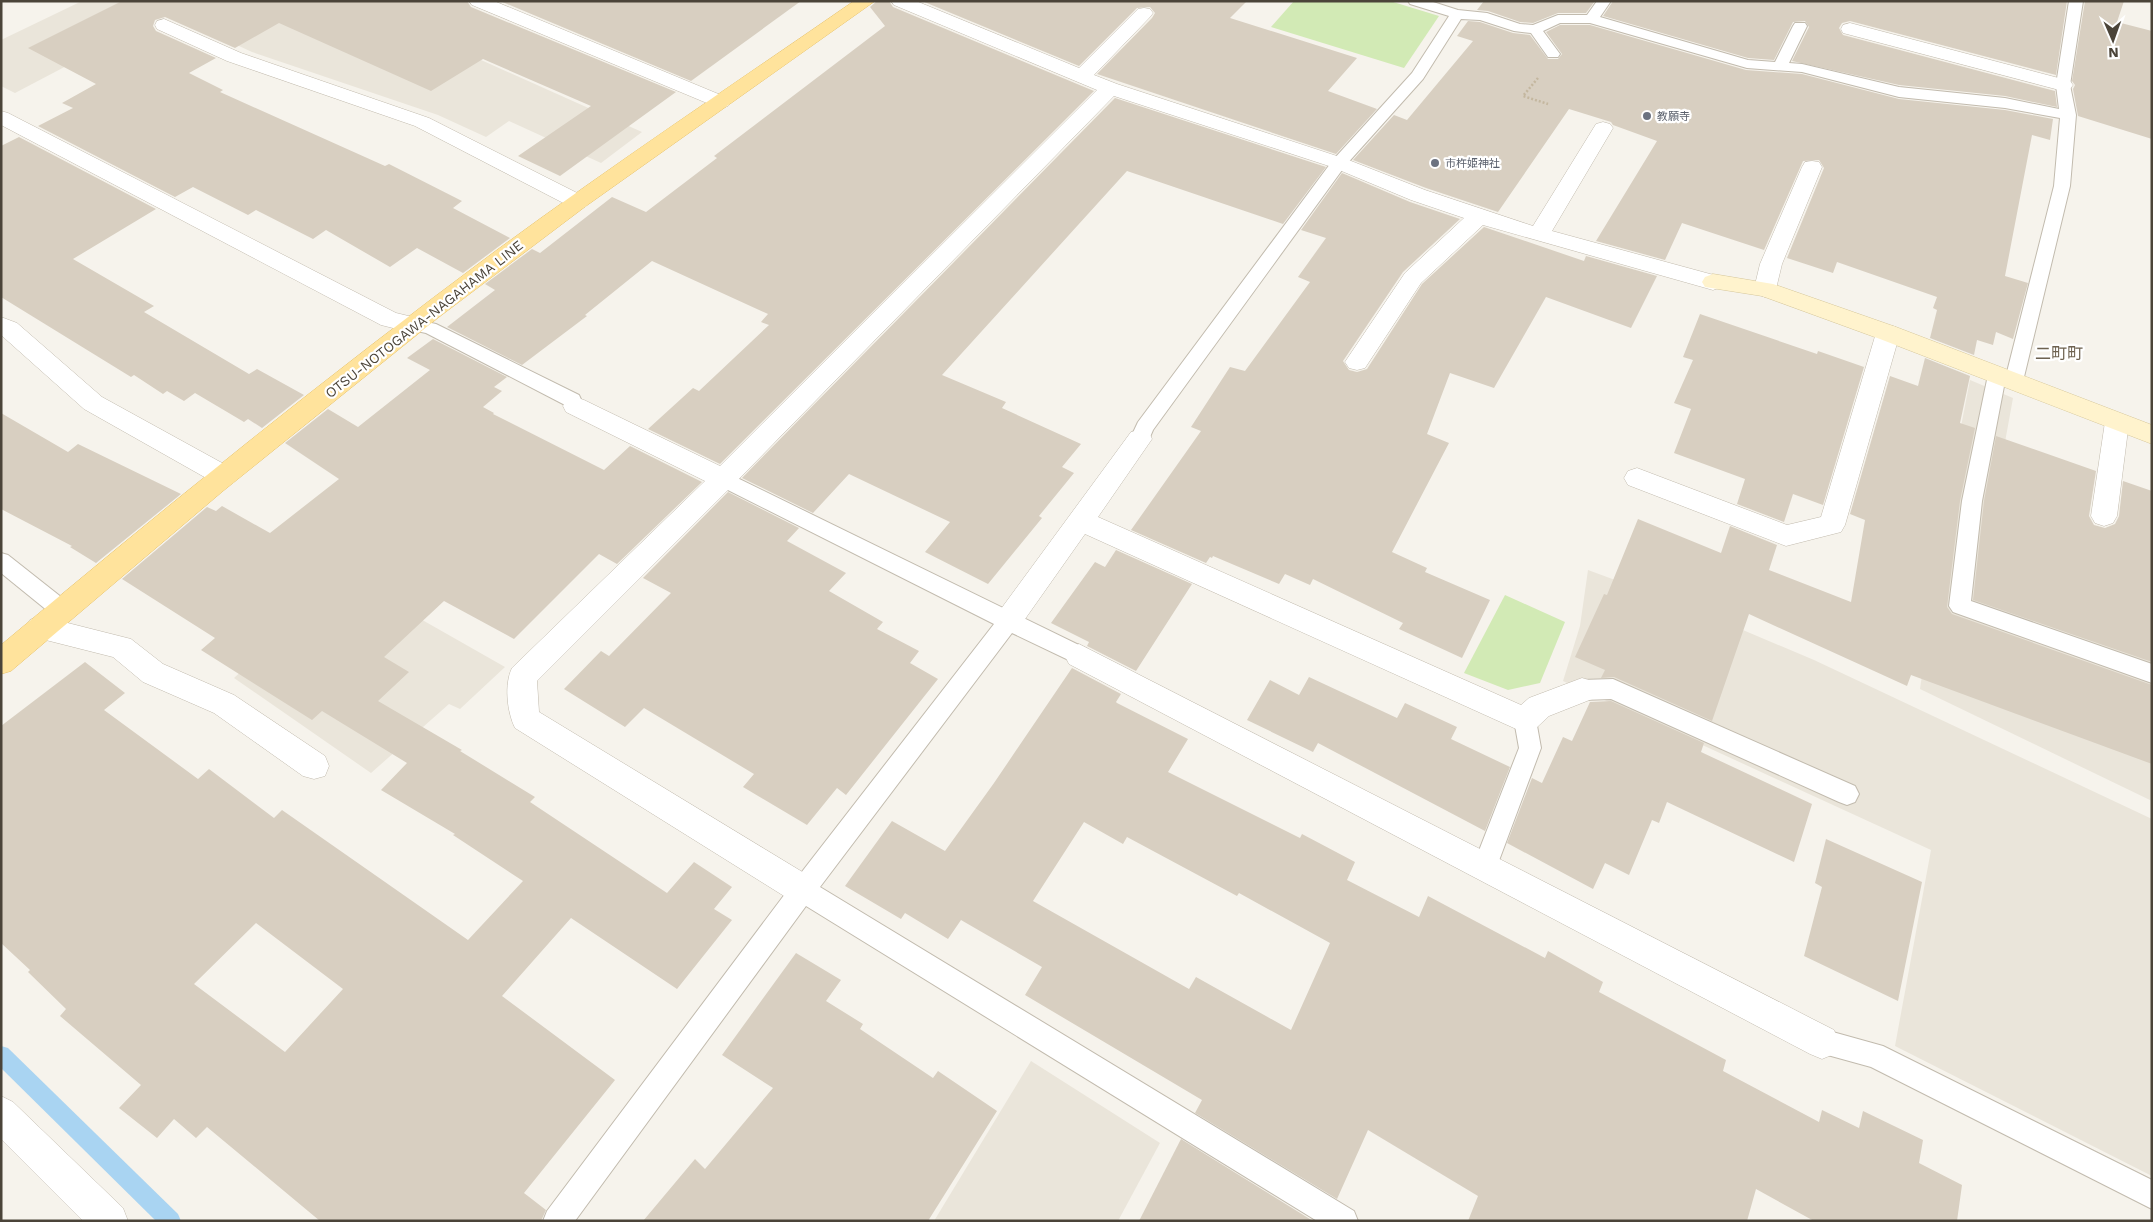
<svg xmlns="http://www.w3.org/2000/svg" width="2153" height="1222" font-family="'Work Sans','Noto Sans JP',sans-serif">
  <style>
    .residential { fill: #eae5da }
    .green { fill: #d2eab5 }
    .lines { fill: none; stroke-linecap: round; stroke-linejoin: round }
    .stream { fill: #a9d4f2; fill-rule: evenodd }
    .building { fill: #d8cfc1; fill-rule: evenodd }
    .lane-casing { stroke: #c2bbae; stroke-width: 2 }
    .street-casing { stroke: #c2bbae; stroke-width: 1 }
    .secondary-casing { stroke: #d6c79b; stroke-width: 1 }
    .primary-casing { stroke: #e6c16a; stroke-width: 1 }
    .path { stroke: #c4b79f; stroke-width: 2.5; stroke-dasharray: 2 2; stroke-linecap: butt }
    .lane { fill: #fff; fill-rule: evenodd }
    .street { fill: #fff; fill-rule: evenodd }
    .secondary { fill: #fff3cd; fill-rule: evenodd }
    .primary { fill: #ffe39c; fill-rule: evenodd }
    .worship-dot { fill: #6b7280; stroke: #fff; stroke-width: 2 }
    .labels { text-anchor: middle; stroke-width: 4.5; stroke-linejoin: round; paint-order: stroke }
    .far-worship-label { font-size: 11px; fill: #5b616d; stroke: #fff; text-anchor: start }
    .street-label { font-size: 14px; fill: #4b4439; stroke: #fff }
    .quarter-label { font-size: 16px; fill: #6e6250; stroke: #fff }
  </style>
  <rect width="100%" height="100%" fill="#f6f3ec"/>
  <g class="residential">
    <path d="M82,1H190L15,93L1,86V40Z"/>
    <path d="M203,1L432,38L642,132L601,163L509,121L486,137L438,115L252,52L176,17Z"/>
    <path d="M1970,380L2013,398L1993,508L2152,629V801L1920,689L1946,504Z"/>
    <path d="M1588,570L1691,608L1814,660L2152,819V1176L1895,1046L1931,850L1563,681L1580,626Z"/>
    <path d="M337,582L359,584L505,667L460,709L449,704L371,773L234,678Z"/>
    <path d="M1031,1061L1160,1143L1118,1221H934Z"/>
  </g>
  <g class="green">
    <path d="M1294,1H1390L1439,16L1404,68L1271,27Z"/>
    <path d="M1505,595L1565,622L1540,683L1508,690L1464,673Z"/>
  </g>
  <g class="lines">
    <path class="stream" d="M1,1046L8,1048L178,1214L181,1221H156L1,1068Z"/>
  </g>
  <g class="building">
    <path d="M122,1H467L471,7L676,92L560,176L518,156L591,106L483,59L431,91L279,23L235,48L165,17L155,20L153,26L156,31L216,58L189,73L223,90L220,92L385,166L389,164L462,201L453,208L510,238L463,273L417,248L390,267L326,230L313,239L256,210L248,215L193,187L175,197L38,126L73,108L62,103L96,84L28,48Z"/>
    <path d="M500,1H801L691,81Z"/>
    <path d="M877,1H889L893,7L1094,91L720,464L648,429L693,388L699,391L769,325L761,322L768,314L652,261L585,315L587,316L522,365L447,327L495,290L485,284L532,249L540,253L612,197L646,212L717,158L714,156L885,26L870,7Z"/>
    <path d="M922,1H1247L1230,18L1357,58L1328,91L1377,109L1336,154L1097,74L1152,18L1155,13L1150,7L1137,8L1079,66Z"/>
    <path d="M1484,1H1595L1586,13H1558L1533,23L1520,22L1488,11L1477,10Z"/>
    <path d="M1613,1H2067L2056,75L1850,21L1842,23L1839,28L1843,35L2055,91L2057,107L2005,96L1899,85L1792,61L1809,27L1805,21L1793,22L1774,60L1748,58L1603,16Z"/>
    <path d="M2085,1H2124L2117,22L2152,31V139L2078,116L2073,89L2075,85L2072,81Z"/>
    <path d="M1468,21L1480,22L1513,33L1530,35L1548,59H1558L1562,54L1546,32L1560,25H1590L1746,70L1802,74L1899,99L2005,110L2053,119L2050,140L2032,135L2005,276L2028,283L2013,339L1996,332L1993,345L1977,340L1974,355L1930,338L1937,310L1933,308L1937,297L1837,262L1833,273L1787,258L1824,168L1819,160L1803,161L1764,250L1682,223L1665,260L1596,241L1657,141L1613,125L1611,122L1569,109L1498,212L1426,188L1353,160L1394,115L1407,120L1473,41L1457,36Z"/>
    <path d="M1115,98L1326,167L1283,224L1127,171L942,375L1006,402L1002,408L1081,444L1062,467L1074,473L1039,516L1042,518L988,584L925,552L950,522L849,474L813,513L742,478Z"/>
    <path d="M19,137L156,209L73,259L154,306L144,312L249,374L257,369L304,395L262,428L248,419L244,422L195,393L184,401L167,391L163,394L134,375L131,377L1,297V146Z"/>
    <path d="M1342,173L1410,202L1460,219L1403,272L1343,361L1349,370L1357,372L1367,369L1422,284L1484,227L1584,261L1586,256L1657,276L1631,328L1546,297L1494,388L1450,373L1427,434L1449,443L1392,552L1427,568L1425,572L1490,600L1462,658L1399,629L1403,623L1313,579L1310,585L1285,574L1279,584L1213,556L1212,558L1210,557L1206,563L1131,530L1201,431L1191,427L1230,367L1245,371L1310,282L1298,277L1326,238L1301,230Z"/>
    <path d="M1700,314L1817,354L1818,351L1864,367L1823,505L1793,494L1784,522L1737,504L1745,479L1674,453L1691,409L1674,403L1693,360L1683,357Z"/>
    <path d="M433,339L507,377L494,387L502,391L483,407L494,413L493,414L604,470L630,446L702,482L617,564L599,554L514,639L444,601L384,657L409,672L378,701L462,750L460,751L535,797L530,802L667,893L694,862L732,887L714,909L732,920L677,989L571,918L502,996L615,1080L524,1193L546,1210L541,1221H320L207,1127L196,1138L174,1119L157,1138L119,1108L141,1085L60,1016L66,1009L28,972L30,970L1,943V726L85,662L125,693L104,710L198,779L209,769L274,818L282,810L468,940L523,881L453,835L455,834L381,790L407,763L322,711L312,720L201,650L215,638L122,579L207,507L216,511L222,506L270,533L339,479L285,443L328,409L358,427L430,370L407,358ZM256,923L343,989L285,1052L194,984Z"/>
    <path d="M1925,358L1970,376L1960,423L1975,428L1960,501L1947,607L1952,614L2152,685V764L1911,675L1907,686L1749,614L1712,721L1614,677L1601,678L1605,670L1575,657L1604,594L1607,595L1638,519L1721,553L1730,526L1777,545L1769,570L1851,602L1865,520L1850,514L1890,376L1918,386Z"/>
    <path d="M1,413L68,452L78,444L181,494L96,563L70,547L72,546L1,509Z"/>
    <path d="M1996,436L2096,471L2089,516L2094,525L2105,528L2115,524L2119,516L2123,481L2152,491V662L1973,600L1984,501Z"/>
    <path d="M728,492L799,528L787,541L846,573L829,591L883,622L877,629L919,651L910,663L938,679L846,795L837,788L807,825L743,787L754,774L644,708L625,727L564,689L601,651L609,656L671,593L643,578Z"/>
    <path d="M1116,550L1192,584L1136,671L1087,646L1089,642L1051,623L1095,562L1105,567Z"/>
    <path d="M1072,668L1121,694L1116,702L1117,703L1188,739L1168,772L1300,838L1302,834L1355,862L1347,880L1419,917L1428,896L1545,958L1548,951L1603,982L1599,992L1726,1060L1723,1071L1819,1122L1822,1110L1859,1128L1863,1111L1923,1140L1919,1163L1962,1185L1957,1221H1814L1756,1189L1747,1221H1468L1478,1196L1368,1130L1337,1199L1195,1113L1202,1100L1025,995L1042,967L961,920L948,939L905,913L901,919L845,886L892,821L945,851L994,783ZM1084,822L1123,844L1127,837L1237,896L1239,893L1330,943L1291,1030L1196,977L1189,989L1033,901Z"/>
    <path d="M1309,677L1397,718L1405,703L1457,727L1451,739L1510,767L1485,831L1318,743L1313,752L1247,720L1270,680L1299,695Z"/>
    <path d="M1611,701L1704,743L1701,752L1812,804L1794,862L1667,802L1659,823L1652,820L1629,875L1605,863L1593,889L1507,843L1532,778L1542,783L1563,737L1572,741L1590,702Z"/>
    <path d="M1826,839L1922,882L1898,1001L1804,956L1822,887L1815,883Z"/>
    <path d="M796,953L841,980L826,1001L863,1024L860,1029L933,1078L938,1071L997,1111L928,1221H643L695,1159L705,1169L773,1088L722,1055Z"/>
    <path d="M1181,1139L1313,1221H1139Z"/>
  </g>
  <g class="lines">
    <g class="lane-casing">
      <g id="lane">
        <path d="M1408,1H1430L1458,10L1487,13L1520,24L1533,25L1558,15H1587L1597,1H1611L1600,17L1748,60L1775,62L1793,26L1795,23H1805L1807,26L1789,63L1802,64L1899,87L2005,98L2059,109L2056,85L2069,1H2083L2070,85L2076,115L2070,186L2023,381L2021,386L2014,388L2007,386L2005,381L1982,501L1971,601L2152,664V683L1953,612L1949,606L1962,501L1988,375L1990,370L1997,368L2004,370L2006,376L2054,186L2060,118L2005,108L1899,97L1802,72L1747,68L1590,23H1560L1543,31L1560,54L1558,57H1548L1531,33L1514,31L1480,20L1461,19L1423,79L1345,166L1153,430L1147,444L1140,446L1133,444L1130,439L1138,422L1333,160L1412,73L1449,16L1410,4Z"/>
        <path d="M413,319L436,324L579,395L584,406L582,411L575,413L568,411L565,405L426,333L407,329L404,325L407,321Z"/>
        <path d="M723,471L1087,649L1090,656L1087,663L1079,665L1012,633L820,887L1354,1211L1358,1221H1317L806,906L575,1221H543L547,1211L794,882L994,624L716,484L713,479L716,474Z"/>
        <path d="M1,553L8,555L70,604L73,610L70,616L62,619L54,616L1,573Z"/>
        <path d="M1613,679L1855,786L1859,794L1855,802L1847,805L1839,802L1611,699L1582,700L1574,697L1571,690L1574,683L1582,680Z"/>
        <path d="M1525,710L1533,713L1536,720L1541,748L1497,866L1494,874L1485,878L1476,874L1473,866L1519,748L1514,720L1517,713Z"/>
        <path d="M1822,1029L1883,1046L2152,1180V1209L1871,1067L1813,1051L1809,1042L1813,1033Z"/>
      </g>
    </g>
    <g class="street-casing">
      <g id="street">
        <path d="M469,1H494L728,98L731,102L728,106L721,108L714,106L472,5Z"/>
        <path d="M891,1H916L1079,68L1138,9L1144,8L1150,9L1153,13L1150,17L1094,75L1117,84L1346,159L1425,190L1533,226L1596,124L1603,122L1610,124L1613,128L1552,231L1721,277L1724,282L1721,287L1713,290L1483,225L1421,283L1365,368L1357,370L1349,368L1345,362L1349,356L1405,273L1464,218L1411,200L1332,167L1114,96L732,486L537,681L539,712L814,879L819,890L814,901L803,905L792,901L515,728C507,712 504,684 512,668L705,481L566,412L563,406L566,400L575,397L584,400L720,466L1097,90L894,5Z"/>
        <path d="M164,19L241,53L429,118L585,197L589,202L585,207L578,209L571,207L415,126L227,61L157,29L155,25L157,21Z"/>
        <path d="M1850,23L2070,81L2073,85L2070,89L2063,91L1843,33L1841,29L1843,25Z"/>
        <path d="M1,111L8,113L396,313L421,319L425,325L421,331L413,333L381,325L1,125Z"/>
        <path d="M1812,161L1819,162L1822,167L1782,264L1776,289L1773,294L1765,297L1757,294L1754,289L1760,264L1802,167L1805,162Z"/>
        <path d="M1,317L17,323L102,397L233,469L237,476L233,483L224,486L215,483L84,409L1,335Z"/>
        <path d="M1888,325L1896,327L1900,333L1845,525L1841,532L1786,546L1628,485L1624,478L1628,471L1637,468L1787,525L1821,517L1876,333L1880,327Z"/>
        <path d="M2117,413L2126,416L2129,422L2117,516L2113,523L2104,526L2095,523L2091,516L2105,422L2108,416Z"/>
        <path d="M1140,430L1149,432L1152,439L1098,517L1521,705L1529,698L1582,678L1592,681L1596,690L1592,699L1549,716L1535,729L1525,733L1085,534L1018,629L1008,633L998,629L994,621L998,613L1131,432Z"/>
        <path d="M40,616L131,639L163,664L234,695L325,756L329,766L325,776L314,779L303,776L214,713L143,682L113,657L30,636L26,628L30,620Z"/>
        <path d="M1079,644L1834,1030L1839,1042L1834,1054L1822,1059L1810,1054L1069,664L1065,656L1069,648Z"/>
        <path d="M1,1096L13,1102L123,1208L128,1221H83L1,1139Z"/>
      </g>
    </g>
    <g class="secondary-casing">
      <path id="secondary" d="M1713,274L1773,284L1896,327L2152,425V444L1880,339L1762,296L1705,287L1702,282L1705,277Z"/>
    </g>
    <g class="primary-casing">
      <path id="primary" d="M854,1H875L586,206L439,317L223,491L11,671L1,674V645C163,509 327,376 497,250C614,164 734,84 854,1Z"/>
    </g>
    <path class="path" d="M1538,78L1523,96L1548,104"/>
    <use href="#lane" class="lane"/>
    <use href="#street" class="street"/>
    <use href="#secondary" class="secondary"/>
    <use href="#primary" class="primary"/>
  </g>
  <g class="worship-dot">
    <circle cx="1647" cy="116" r="5"/>
    <circle cx="1435" cy="163" r="5"/>
  </g>
  <g class="labels">
    <g class="far-worship-label">
      <text x="1657" y="120">教願寺</text>
      <text x="1445" y="167">市杵姫神社</text>
    </g>
    <g class="street-label">
      <text transform="translate(424 319) rotate(-38)" y="5">OTSU-NOTOGAWA-NAGAHAMA LINE</text>
    </g>
    <g class="quarter-label">
      <text x="2059" y="359">二町町</text>
    </g>
  </g>
  <rect width="2153" height="1222" fill="none" stroke="#4b4439" stroke-width="5"/>
  <g transform="translate(2113 40) rotate(178)" stroke="#ffffff" stroke-width="4" paint-order="stroke">
  <path d="M0-4L9 19L0 12L-9 19Z" fill="#4b4439"/>
  <text y="-8" font-size="14" font-weight="bold" text-anchor="middle" fill="#4b4439">N</text>
  </g>
</svg>
